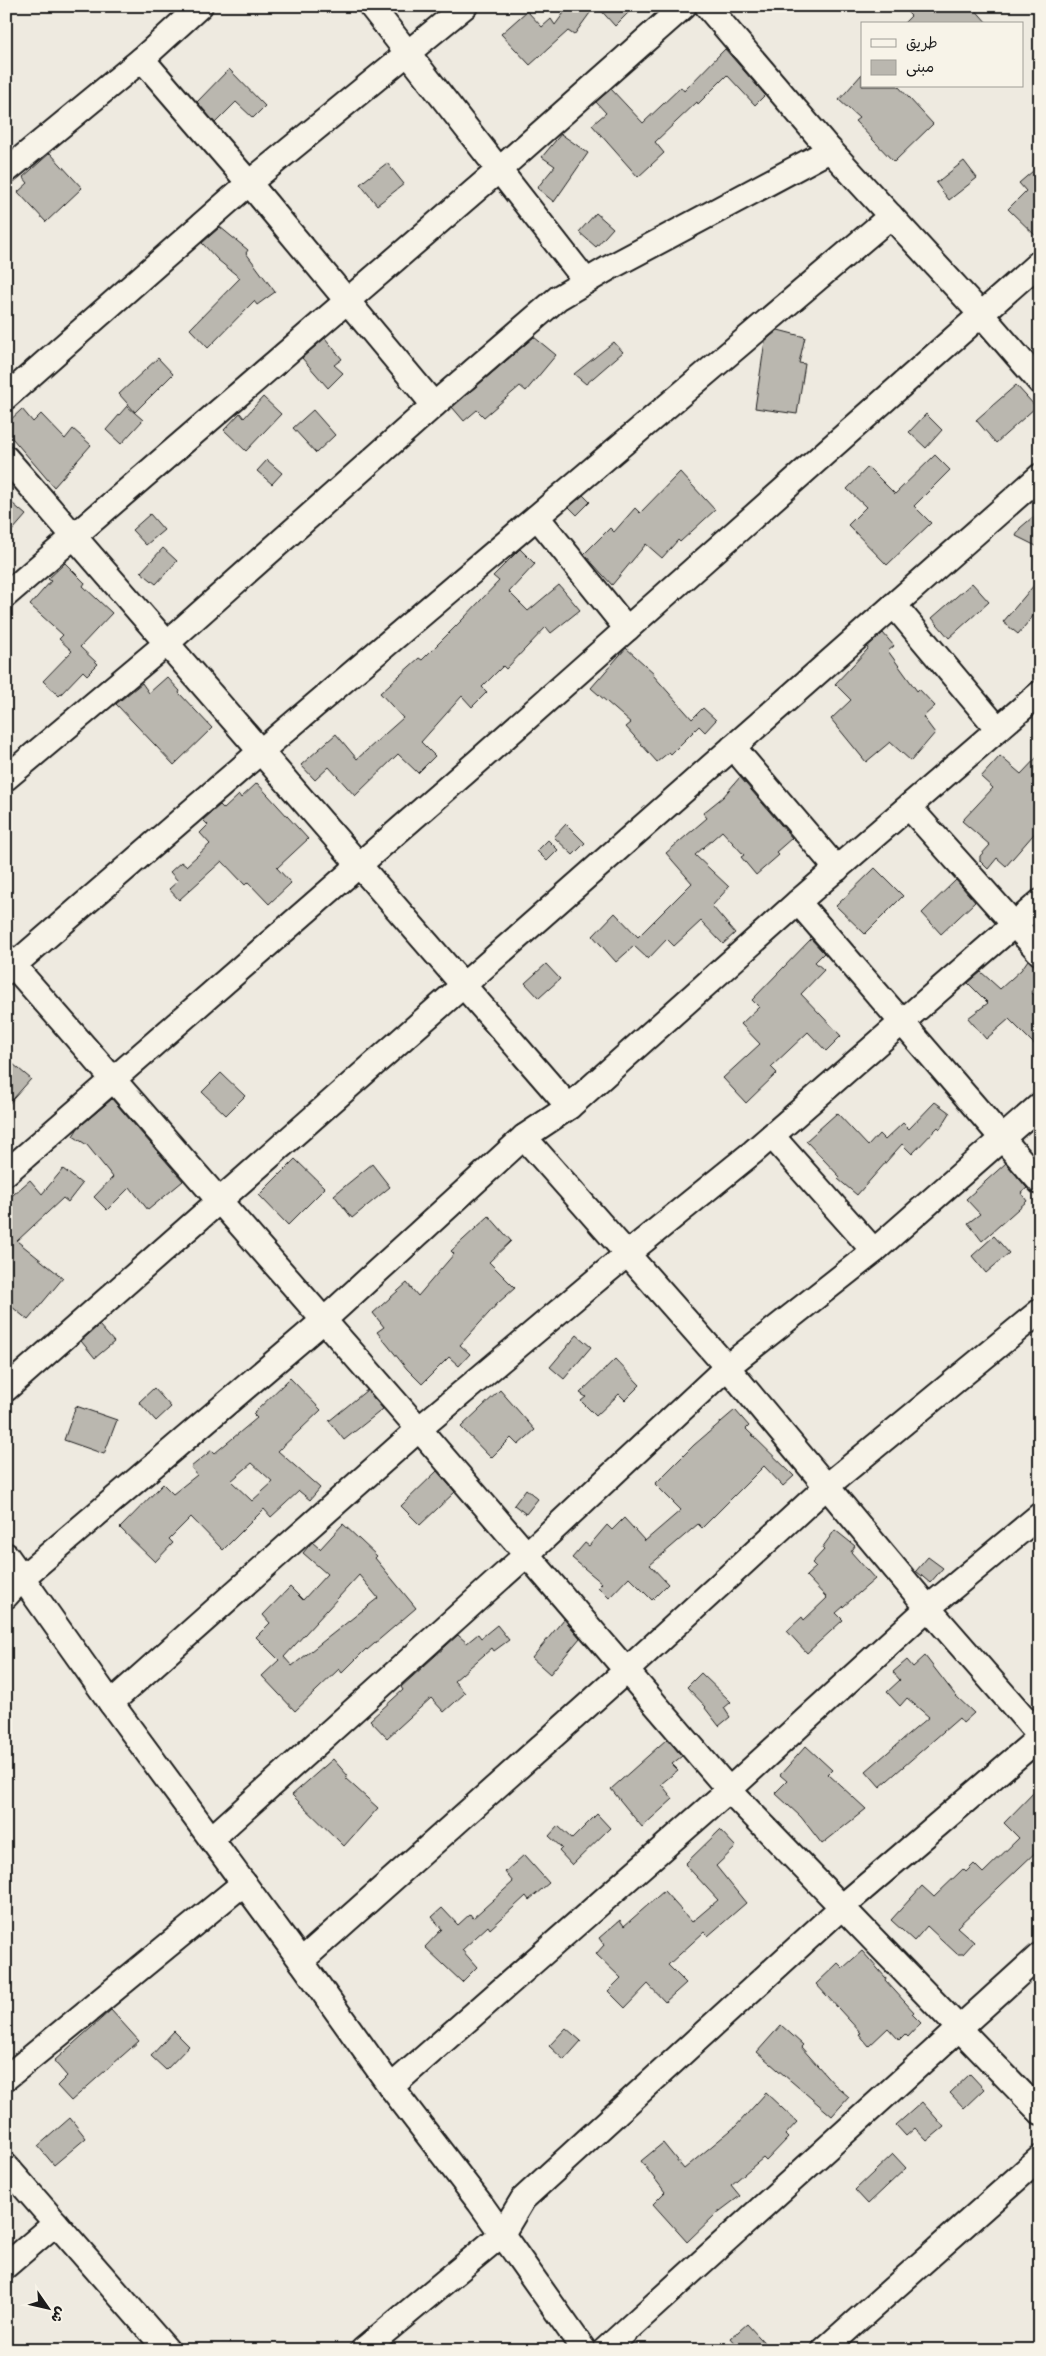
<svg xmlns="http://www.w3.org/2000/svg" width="1046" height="2356" font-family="Delius,'Playpen Sans Arabic',sans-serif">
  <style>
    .building { fill: #bab7af; stroke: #1c1c1c; fill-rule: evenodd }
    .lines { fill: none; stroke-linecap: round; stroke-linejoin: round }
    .minor-casing { stroke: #1c1c1c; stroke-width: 28 }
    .minor { stroke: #f7f3e8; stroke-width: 24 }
  </style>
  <rect width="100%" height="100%" fill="#eeeae0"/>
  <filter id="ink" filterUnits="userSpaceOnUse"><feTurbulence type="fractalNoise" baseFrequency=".02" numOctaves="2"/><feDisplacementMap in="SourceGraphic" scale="10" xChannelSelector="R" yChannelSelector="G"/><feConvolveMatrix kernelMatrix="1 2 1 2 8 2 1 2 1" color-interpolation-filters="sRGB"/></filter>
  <g filter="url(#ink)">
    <g class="building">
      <path d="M569,6H595L574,35L568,31L530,65L501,34L527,11L542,27L551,19L555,25Z"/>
      <path d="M597,6H635L615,26Z"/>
      <path d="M901,6H972L988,24H903L911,16Z"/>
      <path d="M725,49L765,95L755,105L727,75L698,104L697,102L655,142L664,153L638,177L592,125L606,113L596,102L611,89L643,123L681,87L684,91Z"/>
      <path d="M229,69L265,106L253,118L236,102L215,123L197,102Z"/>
      <path d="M862,74V86H898L933,124L894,162L855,121L859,118L839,100Z"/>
      <path d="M561,134L588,153L554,202L537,188L555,166L542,157Z"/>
      <path d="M50,153L82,188L46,222L18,192L28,183L23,177Z"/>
      <path d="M964,161L977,178L949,200L936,183Z"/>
      <path d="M387,163L404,184L377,205L360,184Z"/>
      <path d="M1040,165V240L1008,209L1026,191L1019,183Z"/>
      <path d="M596,213L613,228L596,247L579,232Z"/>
      <path d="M220,227L248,250L246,253L275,292L257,305L254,301L208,348L190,329L240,278L218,260L202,243Z"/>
      <path d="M778,330L805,337L799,363L805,364L797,414L755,408L765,341Z"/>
      <path d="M534,337L556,355L526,391L520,386L484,417L477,410L464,421L452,407Z"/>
      <path d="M325,338L342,359L334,365L343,373L328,388L302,358Z"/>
      <path d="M614,342L623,352L586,384L574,374Z"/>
      <path d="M158,358L173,374L135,412L119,394Z"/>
      <path d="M1016,385L1036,407L996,443L976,420Z"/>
      <path d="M263,397L281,414L246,451L224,430L240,413L244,418Z"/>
      <path d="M127,406L143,420L121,444L106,430Z"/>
      <path d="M22,409L33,422L41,414L65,439L73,429L91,445L54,487L6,431V424Z"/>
      <path d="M313,410L335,435L316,453L293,428Z"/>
      <path d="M926,414L942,430L926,448L909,432Z"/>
      <path d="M935,455L950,470L914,506L931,523L887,565L848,525L866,507L847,489L868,467L895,494Z"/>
      <path d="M267,460L282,473L272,484L257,471Z"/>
      <path d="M680,472L715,510L680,542L678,540L662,558L646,544L612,585L584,554L610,528L614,532L635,508L640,513Z"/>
      <path d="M583,495L590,502L577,515L569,507Z"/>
      <path d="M6,498L26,515L6,538Z"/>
      <path d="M1040,511V548L1016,536L1020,528Z"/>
      <path d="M150,514L164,530L146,545L132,530Z"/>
      <path d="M163,548L177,561L156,584L141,572Z"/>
      <path d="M520,549L535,564L509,592L528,611L559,585L580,610L551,633L546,627L506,669L503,666L482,687L487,692L472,707L462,696L421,742L435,756L418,773L398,754L355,796L329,767L315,780L301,765L336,734L357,759L403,718L380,693L419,658L422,660L462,620L499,581L493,576Z"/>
      <path d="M65,563L85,583L83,586L112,613L80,647L98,664L87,675L83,671L59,696L43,681L72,651L59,639L63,635L30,605L51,581L48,579Z"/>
      <path d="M1040,578V608L1018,634L1003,622Z"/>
      <path d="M972,583L989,602L949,638L932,618Z"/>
      <path d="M883,633L894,646L888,651L917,691L919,689L935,706L923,717L935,733L911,761L890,742L866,762L831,719L851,700L835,684L868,649L867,647Z"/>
      <path d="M626,648L654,673L653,675L692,719L703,708L716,720L705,732L699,726L671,754L669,752L657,762L626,727L631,723L591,688Z"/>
      <path d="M167,677L180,691L179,693L212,728L174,765L116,704L142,683L149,693Z"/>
      <path d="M1040,754V827L1006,866L997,858L988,869L980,861V856L990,845L962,821L993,788L981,777L1000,756L1021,774Z"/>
      <path d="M740,777L792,838L776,852L779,855L756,875L741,857L744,855L722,831L695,855L729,887L712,906L735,933L723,944L701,921L674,946L667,939L648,959L634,946L616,962L593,936L615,913L638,937L692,883L666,853L707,818L703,813L723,797Z"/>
      <path d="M257,783L308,839L277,868L291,883L269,904L248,882L245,885L222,861L179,900L169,889L178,881L170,872L181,862L186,866L210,844L200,833L208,825L203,820L220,805L224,809L239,795L241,798Z"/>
      <path d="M566,824L585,843L573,855L554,837Z"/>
      <path d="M548,840L558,850L547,861L537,851Z"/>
      <path d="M875,868L903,896L865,934L836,906Z"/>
      <path d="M956,880L975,902L941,934L922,913Z"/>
      <path d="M811,939L824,953L815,962L824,970L801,994L841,1036L826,1051L808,1032L771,1067L777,1073L746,1103L723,1078L760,1044L741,1024L759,1007L752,1000Z"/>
      <path d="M1028,960L1040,969V979L1031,992L1040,1001V1050L1009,1019L986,1039L968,1018L988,1003L968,983L981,972L1000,989L1021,970Z"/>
      <path d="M546,964L560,979L539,998L525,983Z"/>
      <path d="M13,1064L31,1079L6,1107V1072Z"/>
      <path d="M221,1073L245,1096L226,1115L202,1092Z"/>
      <path d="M112,1099L183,1181L148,1210L130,1187L107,1210L94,1197L113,1177L87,1145L73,1136L78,1128Z"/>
      <path d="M935,1102L950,1113L940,1129L938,1127L912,1154L902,1144L857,1195L838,1179L840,1177L806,1141L837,1113L868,1146L879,1134L885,1140L903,1123L909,1129Z"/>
      <path d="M295,1159L325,1188L288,1225L259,1195Z"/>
      <path d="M1006,1163L1027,1188L1021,1193L1027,1201L982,1241L968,1223L980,1214L966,1199Z"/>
      <path d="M372,1164L390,1187L352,1218L334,1195Z"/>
      <path d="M63,1169L82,1184L68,1202L63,1198L17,1241L63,1278L28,1320L6,1302V1201L30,1180L42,1194Z"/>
      <path d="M489,1216L511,1241L489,1262L515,1288L498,1303L460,1345L470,1354L459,1366L449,1357L422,1384L407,1369L377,1332L384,1327L373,1313L407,1283L418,1296L454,1254L451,1251Z"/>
      <path d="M994,1236L1009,1253L986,1273L972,1256Z"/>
      <path d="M99,1325L114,1342L95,1358L81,1341Z"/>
      <path d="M577,1335L591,1347L564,1379L550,1367Z"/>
      <path d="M615,1359L640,1385L625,1400L619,1394L596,1416L581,1401L586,1397L580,1393Z"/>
      <path d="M290,1378L321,1410L278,1451L320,1488L310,1500L299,1491L271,1517L264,1509L223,1550L191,1517L169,1539L173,1543L155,1562L120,1528L163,1484L173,1494L197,1475L191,1467L212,1450L215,1453L257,1418L253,1414ZM252,1463L273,1482L252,1501L231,1481Z"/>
      <path d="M154,1388L171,1407L156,1421L139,1402Z"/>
      <path d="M367,1390L383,1409L344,1440L329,1421Z"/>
      <path d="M500,1390L535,1430L518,1445L511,1438L491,1458L461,1427Z"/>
      <path d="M76,1406L117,1420L104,1454L64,1440Z"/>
      <path d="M735,1410L749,1426L746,1429L794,1476L783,1486L764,1466L702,1528L698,1524L650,1565L668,1584L652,1600L629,1577L609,1598L598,1587L602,1583L572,1558L585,1543L589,1546L607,1525L612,1530L624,1518L645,1541L681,1510L655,1484L694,1445Z"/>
      <path d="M437,1471L455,1492L420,1525L401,1506Z"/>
      <path d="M526,1489L538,1499L526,1514L514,1505Z"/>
      <path d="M343,1524L377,1556L375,1558L416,1608L367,1650L366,1649L342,1673L339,1669L295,1711L262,1676L279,1660L256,1637L270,1623L263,1615L290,1587L303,1600L327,1574L303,1553L312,1542L320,1549ZM359,1575L378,1598L292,1666L284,1657Z"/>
      <path d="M835,1530L855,1546L851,1552L875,1579L836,1613L843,1620L807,1653L787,1631L802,1617L804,1620L827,1598L806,1576L816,1567L812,1563L824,1550L822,1548Z"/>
      <path d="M928,1557L943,1568L930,1583L916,1571Z"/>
      <path d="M564,1619L580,1638L550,1674L532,1658Z"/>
      <path d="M497,1625L509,1640L494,1651L492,1648L454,1681L465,1693L444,1712L431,1698L387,1738L370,1720L403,1690L401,1687L458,1635L467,1643L478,1634L481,1638Z"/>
      <path d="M925,1656L956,1696L974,1713L963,1723L959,1718L880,1787L866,1771L929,1717L907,1698L900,1706L887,1692L900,1680L893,1672L907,1660L913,1667Z"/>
      <path d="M701,1673L731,1702L724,1708L730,1717L719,1726L705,1708L706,1707L687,1687Z"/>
      <path d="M667,1739L682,1756L672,1764L678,1770L661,1784L673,1799L642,1827L611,1789Z"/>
      <path d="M806,1746L832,1770L828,1774L866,1809L822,1844L801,1817L775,1793L787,1781L780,1775Z"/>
      <path d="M333,1759L348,1776L345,1778L378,1808L344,1846L292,1795Z"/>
      <path d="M1040,1786V1848L957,1927L974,1942L963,1954H957L927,1926L914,1941L891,1920L922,1886L934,1897L963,1869L966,1872L974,1864L983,1873L1019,1838L1004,1823Z"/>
      <path d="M597,1814L610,1828L572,1865L559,1851L562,1848L549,1836L558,1826L572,1839Z"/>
      <path d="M720,1830L736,1847L716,1866L746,1903L708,1936L704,1932L668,1965L686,1983L665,2002L648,1984L625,2008L608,1991L621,1978L596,1954L604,1945L599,1938L620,1920L624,1926L664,1891L692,1922L718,1900L685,1864Z"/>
      <path d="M524,1855L549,1883L529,1900L526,1896L490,1929L488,1926L462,1950L477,1967L462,1982L425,1947L442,1929L432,1917L442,1908L458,1925L470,1914L473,1918L513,1882L505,1872Z"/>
      <path d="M862,1951L886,1978L885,1980L914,2012L912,2014L921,2023L908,2037L905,2034L899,2040L888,2028L869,2046L859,2034L861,2033L816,1984L838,1963L843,1968Z"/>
      <path d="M111,2010L139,2041L71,2101L57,2086L67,2076L54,2061Z"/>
      <path d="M781,2025L803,2045L801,2047L834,2084L849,2097L832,2116L757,2052Z"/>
      <path d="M566,2028L581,2041L564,2060L549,2046Z"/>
      <path d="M174,2031L189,2046L166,2070L151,2056Z"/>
      <path d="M970,2074L984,2089L964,2108L950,2093Z"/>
      <path d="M766,2093L797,2122L785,2135L788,2138L766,2161L763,2158L731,2185L740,2196L716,2214L687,2242L653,2204L665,2192L641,2161L663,2143L684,2169L736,2126Z"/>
      <path d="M922,2102L944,2127L927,2141L915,2128L906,2136L896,2125Z"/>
      <path d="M70,2118L86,2138L54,2165L38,2146Z"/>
      <path d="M893,2154L906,2168L868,2204L855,2190Z"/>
      <path d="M747,2324L771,2350H741L731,2338Z"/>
    </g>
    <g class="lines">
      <g class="minor-casing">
        <g id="minor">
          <path d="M371,6L586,281"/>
          <path d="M707,6L830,150L981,314L1040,382"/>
          <path d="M142,59L249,183L434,405"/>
          <path d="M6,171L142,59L200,6"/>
          <path d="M6,397L249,183L465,6"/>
          <path d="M6,458L569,1107"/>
          <path d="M537,517L627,629"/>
          <path d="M6,595L500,169L684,6"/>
          <path d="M894,605L998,729"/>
          <path d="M733,747L837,869"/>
          <path d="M6,778L167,643L434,405L558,298L609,268L830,150"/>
          <path d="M909,807L1040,953"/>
          <path d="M798,902L1040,1182"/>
          <path d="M6,957L419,1429L729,1790L1040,2112"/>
          <path d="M6,972L261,751L891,216"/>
          <path d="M772,1136L874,1251"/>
          <path d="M524,1137L727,1367L928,1608L1040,1736"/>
          <path d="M6,1173L476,763L1040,262"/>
          <path d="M6,1389L1040,476"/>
          <path d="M6,1555L111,1703L301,1961L391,2087L480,2203L584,2350"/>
          <path d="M6,1596L23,1577L323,1321L524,1137L569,1107L798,902L1040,693"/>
          <path d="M111,1703L419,1429L626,1255L753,1152L1040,902"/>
          <path d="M211,1839L526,1555L727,1367L874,1251L1040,1105"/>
          <path d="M301,1961L627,1670L827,1486L1040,1311"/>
          <path d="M6,2078L244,1883"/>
          <path d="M391,2087L729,1790L928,1608L1040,1515"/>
          <path d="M6,2166L167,2350"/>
          <path d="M6,2266L56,2223"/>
          <path d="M363,2350L502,2234L523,2199L843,1906L1040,1737"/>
          <path d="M605,2350L1040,1955"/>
          <path d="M824,2350L1040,2158"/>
        </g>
      </g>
      <use href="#minor" class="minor"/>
    </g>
  </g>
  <rect width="1046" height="2356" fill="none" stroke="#f7f3e8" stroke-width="25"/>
  <rect x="12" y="12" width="1021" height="2331" fill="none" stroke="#1c1c1c" stroke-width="2" filter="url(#ink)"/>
  <rect x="861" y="22" width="162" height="65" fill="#f7f3e8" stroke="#9f9d96"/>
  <rect x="871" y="39" width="25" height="8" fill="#f7f3e8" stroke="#9f9d96"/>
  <text x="906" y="48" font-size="15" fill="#1c1c1c">طريق</text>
  <rect x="871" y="60" width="25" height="15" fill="#bab7af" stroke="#9f9d96"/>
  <text x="906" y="72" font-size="15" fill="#1c1c1c">مبنى</text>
  <g transform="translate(48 2308) rotate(124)" stroke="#f7f3e8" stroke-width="4" paint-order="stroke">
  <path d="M0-4L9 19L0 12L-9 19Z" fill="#1c1c1c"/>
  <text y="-8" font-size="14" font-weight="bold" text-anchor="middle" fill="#1c1c1c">ش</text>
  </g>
</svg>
